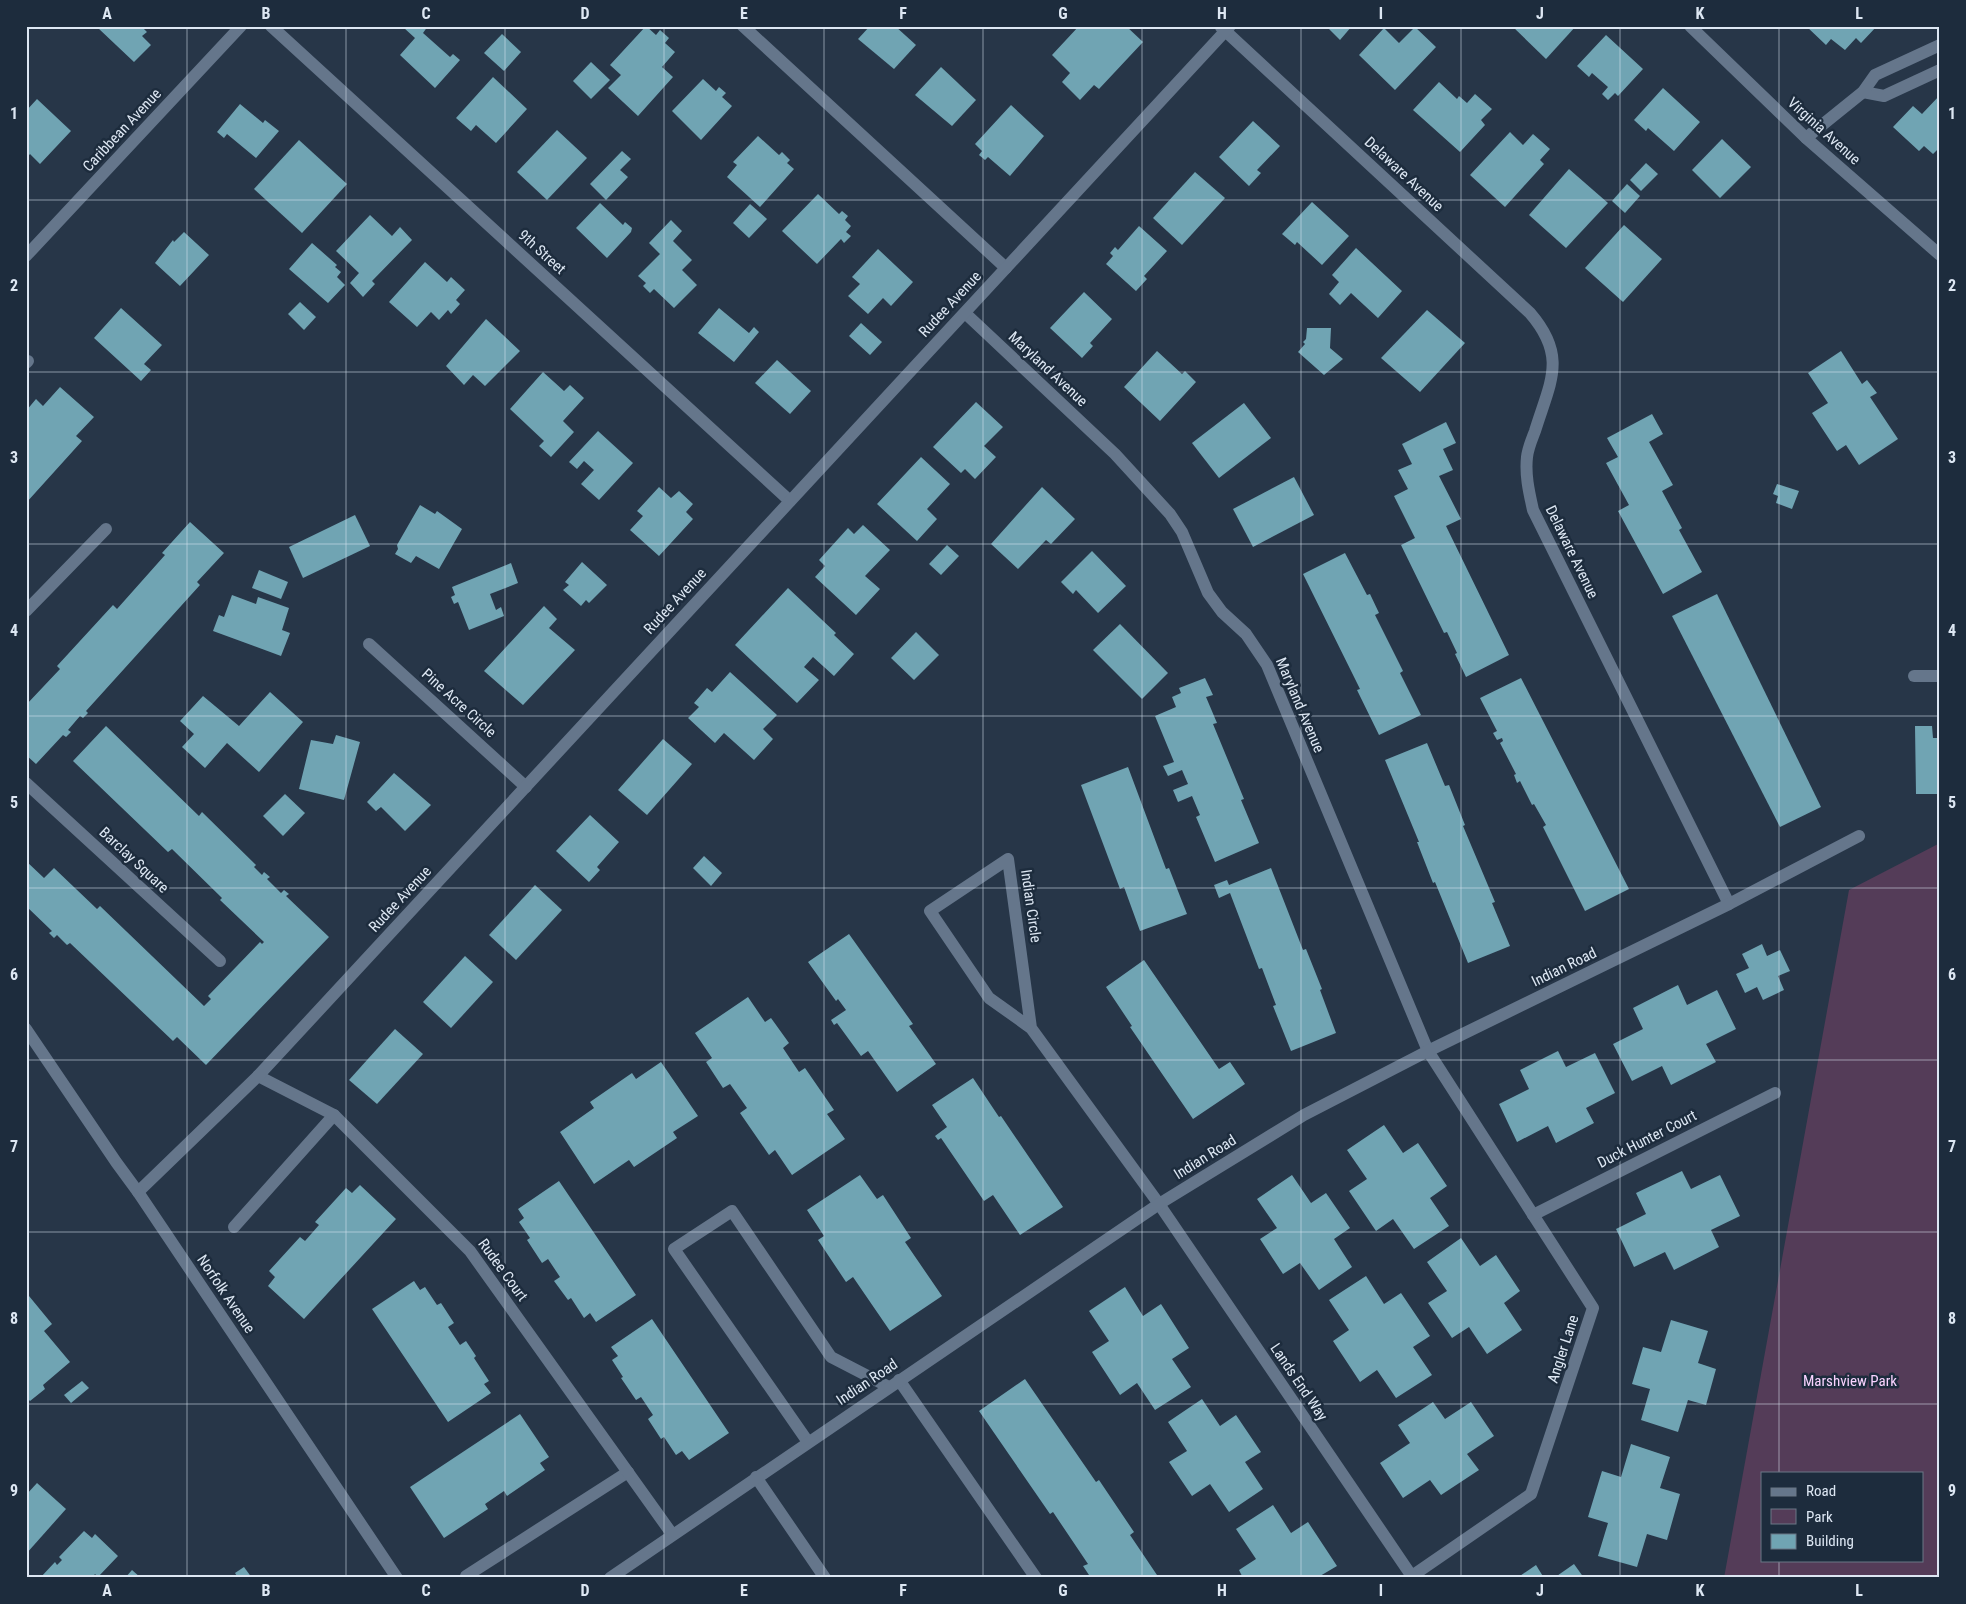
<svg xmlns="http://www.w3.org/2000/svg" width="1966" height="1604" font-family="'Roboto Condensed',sans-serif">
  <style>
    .green { fill: #543c58; fill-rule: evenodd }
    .building { fill: #70a4b3 }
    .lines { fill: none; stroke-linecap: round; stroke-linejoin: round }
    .lane { stroke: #65768b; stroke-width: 12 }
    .street { stroke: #65768b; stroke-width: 12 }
    .secondary { stroke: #65768b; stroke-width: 12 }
    .grid { fill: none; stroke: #dde7f3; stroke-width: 1; stroke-opacity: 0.55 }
    .labels { text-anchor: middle; stroke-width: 5; stroke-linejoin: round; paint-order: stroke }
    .street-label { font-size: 15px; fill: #dde7f3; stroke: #1d2c3d }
    .park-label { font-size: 15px; fill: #f9d3ff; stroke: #1d2c3d }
    .neatline { fill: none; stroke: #dde7f3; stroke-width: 2 }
    .grid-label { font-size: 16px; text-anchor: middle; font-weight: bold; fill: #dde7f3 }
  </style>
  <rect width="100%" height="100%" fill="#273648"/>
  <path class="green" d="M1940,843V1578H1724L1849,890ZM1762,1473H1922V1560H1762Z"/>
  <g class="building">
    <path d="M99,26H141L147,32L142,36L151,45L134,62L98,28Z"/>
    <path d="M405,26H428L423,33L450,57L453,54L460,60L435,88L400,55L415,38L404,28Z"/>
    <path d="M646,26L656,35L660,30L669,38L665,43L675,52L662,67L673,77L638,116L608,88L621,75L610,65Z"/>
    <path d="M870,26H895L916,45L894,69L858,39Z"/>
    <path d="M1079,26H1126L1143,42L1099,89L1094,85L1080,100L1062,82L1070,73L1052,55Z"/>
    <path d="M1326,26H1352L1340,40Z"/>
    <path d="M1512,26H1576L1546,59Z"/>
    <path d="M1806,26H1877L1861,43L1856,38L1845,50L1831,39L1826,45Z"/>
    <path d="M1415,27L1436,47L1395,90L1359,55L1384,28L1399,43Z"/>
    <path d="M502,34L521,52L504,71L484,53Z"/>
    <path d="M1606,35L1643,69L1618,96L1615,93L1608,100L1602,94L1608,87L1592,73L1589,77L1577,66Z"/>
    <path d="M591,62L610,80L591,99L573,81Z"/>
    <path d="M941,67L976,100L952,126L915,95Z"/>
    <path d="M493,77L527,109L496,143L476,125L471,131L456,118Z"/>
    <path d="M703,79L716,91L719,87L726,93L722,97L732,106L701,140L672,111Z"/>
    <path d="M1439,82L1457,99L1459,96L1467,103L1475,94L1492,109L1481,120L1485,125L1460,152L1413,110Z"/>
    <path d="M1663,88L1700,122L1674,151L1648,128L1646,131L1634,120Z"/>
    <path d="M1940,95V147L1933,154L1924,146L1919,151L1893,127L1913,106L1922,114Z"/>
    <path d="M37,99L71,131L40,164L30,154L26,159V111Z"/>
    <path d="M240,104L263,123L265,120L279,131L256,158L227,134L224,138L217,132Z"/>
    <path d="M1011,105L1044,136L1010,176L988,157L985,160L979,155L982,151L975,144Z"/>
    <path d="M1253,121L1280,146L1257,170L1261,173L1249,186L1219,157Z"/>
    <path d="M557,130L587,158L547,200L517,172Z"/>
    <path d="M1510,132L1523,145L1533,134L1550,149L1540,160L1544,164L1505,207L1470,175Z"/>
    <path d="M758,136L779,155L782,152L790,160L787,163L794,169L760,207L727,177L737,165L733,162Z"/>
    <path d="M1722,139L1751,167L1720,198L1692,170Z"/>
    <path d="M299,140L347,184L302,233L254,189Z"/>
    <path d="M622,151L631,159L620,170L628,177L606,200L590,184Z"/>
    <path d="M1646,163L1658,174L1641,191L1630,180Z"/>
    <path d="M1569,169L1608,203L1566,248L1529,215Z"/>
    <path d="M1195,172L1225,198L1182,245L1153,218Z"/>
    <path d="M1627,184L1640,196L1625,213L1612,201Z"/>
    <path d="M818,194L839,214L842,211L848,216L845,220L851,226L846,232L851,236L844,243L841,239L817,264L782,231Z"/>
    <path d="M1312,202L1349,236L1322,265L1297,242L1295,245L1282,234Z"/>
    <path d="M600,203L623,225L625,222L632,228L631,232L607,258L576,228Z"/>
    <path d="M750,204L767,219L749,238L733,223Z"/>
    <path d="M370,215L392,236L400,227L412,240L372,281L375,284L363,297L350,283L359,273L336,251Z"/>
    <path d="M671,220L682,231L673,241L692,260L682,270L697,285L674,308L654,289L650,293L643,286L646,283L638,276L660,254L649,243Z"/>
    <path d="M1624,225L1662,259L1623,302L1585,268Z"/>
    <path d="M1139,226L1167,251L1144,276L1147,279L1136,291L1106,264L1113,256L1110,253L1115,247L1118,250Z"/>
    <path d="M184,232L209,255L180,286L155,263L173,240L174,242Z"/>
    <path d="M312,243L337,265L335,267L341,272L337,277L345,285L328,303L289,269Z"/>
    <path d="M1356,248L1402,291L1378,318L1351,293L1340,305L1329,294L1339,282L1332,275Z"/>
    <path d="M878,249L913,282L891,306L883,298L868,314L848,296L860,284L852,277Z"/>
    <path d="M425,262L447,282L451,277L465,290L456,300L460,304L451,314L448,310L439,320L431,312L417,327L389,302Z"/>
    <path d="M1084,292L1112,319L1090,343L1093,346L1082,358L1050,328Z"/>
    <path d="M300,302L316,317L304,330L288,314Z"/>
    <path d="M121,308L162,345L144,364L151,370L141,381L94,338Z"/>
    <path d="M719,308L749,333L754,327L759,332L734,362L698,333Z"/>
    <path d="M1427,310L1465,343L1420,392L1381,358Z"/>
    <path d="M486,319L520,351L485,386L473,375L464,385L446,366Z"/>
    <path d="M861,323L882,342L870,355L849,336Z"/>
    <path d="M1307,328H1331L1330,348L1343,359L1324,375L1298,352L1305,344L1303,342L1306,339Z"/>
    <path d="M1157,351L1182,374L1185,371L1196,382L1160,421L1124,387Z"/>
    <path d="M1841,351L1862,384L1867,380L1877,393L1870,397L1898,439L1859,465L1846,445L1837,451L1812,413L1828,403L1808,373Z"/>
    <path d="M777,360L811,391L790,414L755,383Z"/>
    <path d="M543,372L564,391L570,385L584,398L563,421L574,432L551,457L539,446L544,441L510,409Z"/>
    <path d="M60,387L94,417L76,436L82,441L26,503V411L36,399L43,406Z"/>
    <path d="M976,402L1003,427L984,446L996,457L975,479L965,469L961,473L933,447Z"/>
    <path d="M1244,403L1271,438L1219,478L1192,443Z"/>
    <path d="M1652,414L1663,434L1649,442L1673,485L1662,491L1682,528L1679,530L1702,572L1663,594L1618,511L1629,505L1606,463L1618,457L1607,438Z"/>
    <path d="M1446,422L1456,443L1443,449L1453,470L1439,476L1461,519L1446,526L1509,655L1466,677L1455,654L1457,653L1447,632L1444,633L1401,545L1415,538L1394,496L1408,489L1398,470L1412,464L1402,444Z"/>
    <path d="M598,431L633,463L599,500L581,484L594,470L584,461L577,469L569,462Z"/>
    <path d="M921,457L950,484L927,509L937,519L917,541L877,504Z"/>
    <path d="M1294,477L1314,515L1253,547L1233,509Z"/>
    <path d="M1777,484L1799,491L1792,509L1776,503L1778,496L1773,494Z"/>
    <path d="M659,487L671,498L679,491L693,504L686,512L693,519L659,556L630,530L643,516L637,511Z"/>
    <path d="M1042,487L1075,519L1051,544L1046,540L1018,569L991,544Z"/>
    <path d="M420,505L435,514L437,511L462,529L439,569L416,556L411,563L395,554L398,549L397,545Z"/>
    <path d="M355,515L370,546L303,578L289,547Z"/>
    <path d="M190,522L224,553L197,582L200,585L86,711L88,713L83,718L80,716L68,730L71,732L66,737L63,735L36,764L26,755V705L60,669L57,666L113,605L117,609L165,555L162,553Z"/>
    <path d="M863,525L890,550L865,576L880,589L856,615L815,577L825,566L819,560L848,528L854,534Z"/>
    <path d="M947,545L959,556L941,575L929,564Z"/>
    <path d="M1092,551L1126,586L1098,613L1076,590L1073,594L1061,582Z"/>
    <path d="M1345,553L1367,595L1370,594L1379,613L1375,615L1403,671L1400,673L1421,715L1379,735L1357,690L1360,689L1303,574Z"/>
    <path d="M582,562L607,585L589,603L586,600L581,606L563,590L569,585L565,582Z"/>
    <path d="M511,563L518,583L490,594L496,610L501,607L504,616L469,630L458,602L454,604L451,597L455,595L452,587Z"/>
    <path d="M259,570L288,582L281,599L252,588Z"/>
    <path d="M788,588L836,633L834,635L854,654L834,676L813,657L804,667L819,680L797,703L735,645Z"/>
    <path d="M1717,594L1821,807L1780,827L1672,616Z"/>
    <path d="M232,595L256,604L258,597L289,608L282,630L290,633L281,656L213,631L219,615L224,617Z"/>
    <path d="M544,606L557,619L549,628L575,650L523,705L484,671Z"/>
    <path d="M1120,624L1168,673L1142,699L1093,650Z"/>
    <path d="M916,632L939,655L914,680L891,658Z"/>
    <path d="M730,672L777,715L763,729L773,739L754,760L724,733L715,743L688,718L699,707L694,703L707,688L712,692Z"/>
    <path d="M1205,678L1213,695L1206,697L1217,723L1213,724L1244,799L1241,800L1259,843L1215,862L1196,817L1200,815L1192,796L1178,802L1173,790L1188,784L1182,770L1168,776L1163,766L1174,762L1155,716L1176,707L1172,697L1181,693L1179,688Z"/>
    <path d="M1521,678L1629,889L1585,911L1543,827L1546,825L1534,804L1532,805L1520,781L1517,783L1514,775L1516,774L1500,743L1503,741L1502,738L1497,740L1493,733L1497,731L1480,698Z"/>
    <path d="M270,692L303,722L259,772L227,743L205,768L182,747L194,734L180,721L203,696L239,726Z"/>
    <path d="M106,726L199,816L202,812L256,865L254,867L262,875L264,872L270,877L267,879L281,893L284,890L289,894L286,896L329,937L206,1065L177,1037L173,1041L70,943L67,945L57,935L54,938L49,933L52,931L26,906V861L44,878L54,868L97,909L100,906L204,1006L211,999L208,996L260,942L262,944L264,942L220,900L222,898L172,849L168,852L73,761Z"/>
    <path d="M1915,726H1932L1933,738H1940V794H1916Z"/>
    <path d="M336,735L360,742L344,800L299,789L311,740L333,744Z"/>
    <path d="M663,739L692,764L647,815L618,790Z"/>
    <path d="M1427,743L1445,786L1449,785L1465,825L1463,826L1495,902L1492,903L1510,946L1468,963L1435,882L1433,883L1417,842H1419L1385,760Z"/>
    <path d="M1128,767L1166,869L1169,868L1187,914L1140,931L1124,887L1120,889L1081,785Z"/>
    <path d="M394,773L431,805L405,831L381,807L376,811L367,802Z"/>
    <path d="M285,794L305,813L283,836L263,816Z"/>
    <path d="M590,815L619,842L597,867L600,870L589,882L556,851Z"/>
    <path d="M704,856L722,873L711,886L693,868Z"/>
    <path d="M1271,868L1303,950L1306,949L1322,989L1320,990L1336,1033L1291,1051L1273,1006L1276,1005L1262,968L1259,969L1230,893L1219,898L1214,885L1227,880L1229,885Z"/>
    <path d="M535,885L562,910L516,960L489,935Z"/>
    <path d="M849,934L913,1024L909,1026L936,1064L897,1092L868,1051L861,1056L837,1023L834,1025L831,1020L846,1010L838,999L836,1001L808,962Z"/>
    <path d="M1762,944L1767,956L1780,950L1790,971L1778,976L1784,990L1763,1000L1757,987L1745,993L1736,974L1749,968L1742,954Z"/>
    <path d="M465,956L493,982L451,1028L423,1002Z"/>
    <path d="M1144,960L1219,1069L1230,1062L1245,1084L1193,1119L1130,1027L1132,1026L1106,987Z"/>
    <path d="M1678,985L1687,1005L1717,990L1736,1029L1706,1044L1716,1062L1671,1085L1662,1066L1632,1081L1613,1044L1643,1029L1633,1008Z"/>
    <path d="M748,997L765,1022L771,1018L789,1043L783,1048L799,1072L805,1068L834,1110L827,1114L845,1139L792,1175L775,1150L769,1155L740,1113L747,1108L730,1084L723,1088L706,1062L712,1058L695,1033Z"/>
    <path d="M395,1029L423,1054L377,1104L349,1080Z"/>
    <path d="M1558,1051L1566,1067L1595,1053L1615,1093L1586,1108L1594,1123L1556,1143L1548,1126L1517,1142L1499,1104L1529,1089L1520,1070Z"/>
    <path d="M661,1062L698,1116L673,1132L677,1138L634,1167L629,1160L594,1184L560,1132L594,1108L590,1102L632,1073L636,1079Z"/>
    <path d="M973,1078L999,1117L1001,1116L1063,1207L1020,1235L993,1195L984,1201L941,1138L938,1140L935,1136L947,1127L932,1105Z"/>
    <path d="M1384,1125L1403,1153L1418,1143L1447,1186L1430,1198L1449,1226L1414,1249L1393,1219L1376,1231L1349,1191L1367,1179L1347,1150Z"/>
    <path d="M1682,1171L1691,1189L1720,1175L1740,1216L1711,1230L1719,1247L1674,1270L1665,1252L1634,1267L1616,1229L1646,1214L1636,1193Z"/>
    <path d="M860,1175L877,1199L883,1195L911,1238L905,1242L942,1296L890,1331L853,1277L846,1282L818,1240L824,1236L807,1210Z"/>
    <path d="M1292,1175L1311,1203L1326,1193L1350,1228L1334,1239L1352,1267L1319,1290L1300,1263L1283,1274L1260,1239L1277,1228L1257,1199Z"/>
    <path d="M559,1181L636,1295L596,1322L590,1313L584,1318L571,1298L568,1300L554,1281L560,1277L548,1259L542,1263L527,1240L530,1238L519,1222L524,1218L518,1209Z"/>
    <path d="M360,1185L396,1219L304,1319L268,1286L275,1277L269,1271L300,1237L305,1241L319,1225L315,1222L346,1188L352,1193Z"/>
    <path d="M1461,1238L1480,1266L1496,1255L1520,1291L1504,1303L1522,1330L1487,1354L1469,1327L1452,1338L1428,1303L1447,1291L1427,1262Z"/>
    <path d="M1366,1276L1384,1304L1401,1293L1430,1336L1413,1347L1432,1375L1396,1398L1377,1370L1360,1382L1333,1341L1349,1330L1329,1300Z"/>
    <path d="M414,1281L420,1290L425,1287L437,1305L441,1303L454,1323L448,1327L460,1345L466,1341L476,1356L474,1358L489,1381L484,1384L491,1393L448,1422L372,1309Z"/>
    <path d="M1125,1287L1143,1316L1161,1304L1189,1348L1172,1359L1191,1387L1155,1410L1137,1383L1120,1395L1092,1352L1109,1341L1089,1311Z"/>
    <path d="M29,1296L52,1324L44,1331L70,1362L43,1385L45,1389L30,1401L26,1397V1298Z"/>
    <path d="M652,1319L729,1433L689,1460L682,1451L676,1455L664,1437L661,1439L648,1419L653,1415L641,1397L636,1400L621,1378L623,1377L612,1360L618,1356L611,1347Z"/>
    <path d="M1671,1320L1708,1331L1698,1363L1716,1369L1706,1405L1688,1400L1678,1432L1641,1420L1650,1389L1632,1384L1643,1347L1661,1352Z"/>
    <path d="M1025,1379L1096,1482L1099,1480L1134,1532L1130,1535L1159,1578H1091L1083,1566L1088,1564L1053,1512L1050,1514L979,1411Z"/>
    <path d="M82,1381L89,1388L71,1403L64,1395Z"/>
    <path d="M1202,1399L1220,1426L1236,1415L1261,1452L1245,1462L1263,1489L1229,1512L1210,1484L1192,1496L1169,1462L1187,1451L1168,1422Z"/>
    <path d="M1433,1402L1445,1419L1471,1402L1494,1436L1467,1454L1479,1470L1441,1495L1430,1480L1403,1498L1380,1463L1410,1443L1398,1425Z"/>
    <path d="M520,1414L549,1457L540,1463L545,1470L507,1496L504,1491L485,1504L488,1509L444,1538L410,1487Z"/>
    <path d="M1631,1444L1670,1457L1660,1488L1680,1494L1667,1540L1647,1534L1637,1567L1598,1556L1608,1523L1588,1517L1602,1471L1621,1477Z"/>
    <path d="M37,1483L66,1509L26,1554V1495Z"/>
    <path d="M1273,1505L1291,1533L1308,1522L1337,1566L1320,1576L1321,1578H1243L1239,1570L1256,1559L1236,1529Z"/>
    <path d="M84,1531L92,1538L95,1534L118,1556L98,1577L95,1574L92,1578H40L55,1562L57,1565L62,1560L59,1557Z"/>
    <path d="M1574,1564L1584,1578H1554Z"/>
    <path d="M1536,1565L1544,1578H1517Z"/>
    <path d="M244,1567L252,1578H238L235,1573Z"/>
    <path d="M132,1570L141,1578H125Z"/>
  </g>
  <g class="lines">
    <g class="lane">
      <path d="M1863,92L1884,96L1940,70"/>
      <path d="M1806,138L1863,92L1875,75L1940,45"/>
      <path d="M26,363L28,361"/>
      <path d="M26,611L106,529"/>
      <path d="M234,1227L334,1115"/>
      <path d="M899,1380L1036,1578"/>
      <path d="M808,1442L674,1249L732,1211L831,1357L889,1387"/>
      <path d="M756,1477L825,1578"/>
      <path d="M466,1576L628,1472"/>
    </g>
    <g class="street">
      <path d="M271,26L790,501"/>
      <path d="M743,26L1006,268"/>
      <path d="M1690,26L1806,138L1940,255"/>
      <path d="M1221,27L1530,313C1568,357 1550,382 1535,431C1532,439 1528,448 1527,457C1525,475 1529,492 1533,510L1729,904"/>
      <path d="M26,256L241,26"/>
      <path d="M965,313L1115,454L1170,514L1182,532L1208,593L1222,612L1246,634L1267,665L1428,1051L1593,1308L1531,1494L1412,1576"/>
      <path d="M369,644L526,787"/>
      <path d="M1914,676H1940"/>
      <path d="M26,783L220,961"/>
      <path d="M1031,1028L989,998L930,911L1008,859L1031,1028L1159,1204L1413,1578"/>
      <path d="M258,1076L334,1115L470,1251L672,1534"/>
      <path d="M138,1192L258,1076L1230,26"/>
      <path d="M1533,1215L1775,1093"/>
      <path d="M610,1578L1159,1204L1304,1115L1428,1051L1729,904L1859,836"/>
    </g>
    <path class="secondary" d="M26,1029L116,1162L138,1192L397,1578"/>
  </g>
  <path class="grid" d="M187,26V1578M346,26V1578M505,26V1578M664,26V1578M824,26V1578M983,26V1578M1142,26V1578M1301,26V1578M1461,26V1578M1620,26V1578M1779,26V1473M26,200H1940M26,372H1940M26,544H1940M26,716H1940M26,888H1940M26,1060H1940M26,1232H1940M26,1404H1940M1779,1560V1578"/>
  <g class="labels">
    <g class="street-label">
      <text transform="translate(122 130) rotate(-47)" y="5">Caribbean Avenue</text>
      <text transform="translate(1824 131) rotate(42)" y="5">Virginia Avenue</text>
      <text transform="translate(1404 174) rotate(43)" y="5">Delaware Avenue</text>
      <text transform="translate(542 252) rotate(42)" y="5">9th Street</text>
      <text transform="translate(950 304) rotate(-47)" y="5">Rudee Avenue</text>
      <text transform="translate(1048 369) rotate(43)" y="5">Maryland Avenue</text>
      <text transform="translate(1572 552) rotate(64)" y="5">Delaware Avenue</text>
      <text transform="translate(675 601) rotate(-47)" y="5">Rudee Avenue</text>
      <text transform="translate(459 703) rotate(42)" y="5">Pine Acre Circle</text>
      <text transform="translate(1300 705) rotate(67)" y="5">Maryland Avenue</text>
      <text transform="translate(134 860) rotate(43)" y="5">Barclay Square</text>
      <text transform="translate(400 899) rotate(-47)" y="5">Rudee Avenue</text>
      <text transform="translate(1031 906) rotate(82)" y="5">Indian Circle</text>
      <text transform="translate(1564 967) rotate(-26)" y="5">Indian Road</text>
      <text transform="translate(1647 1139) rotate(-27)" y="5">Duck Hunter Court</text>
      <text transform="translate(1205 1157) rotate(-32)" y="5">Indian Road</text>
      <text transform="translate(503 1270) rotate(54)" y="5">Rudee Court</text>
      <text transform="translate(226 1294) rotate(56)" y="5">Norfolk Avenue</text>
      <text transform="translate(1563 1349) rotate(-72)" y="5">Angler Lane</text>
      <text transform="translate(867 1382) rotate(-34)" y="5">Indian Road</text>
      <text transform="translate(1299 1382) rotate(56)" y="5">Lands End Way</text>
    </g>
    <g class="park-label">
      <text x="1850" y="1386">Marshview Park</text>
    </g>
  </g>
  <rect width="1966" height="1604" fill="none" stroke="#1d2c3d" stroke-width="55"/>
  <rect x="1761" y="1472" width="162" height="90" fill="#1d2c3d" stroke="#6a7786"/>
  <rect x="1771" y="1488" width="25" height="8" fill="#65768b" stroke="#6a7786"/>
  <text x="1806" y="1496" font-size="15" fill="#dde7f3">Road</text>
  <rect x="1771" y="1509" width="25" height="15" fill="#543c58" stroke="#6a7786"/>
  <text x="1806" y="1522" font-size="15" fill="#dde7f3">Park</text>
  <rect x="1771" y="1534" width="25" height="15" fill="#70a4b3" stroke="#6a7786"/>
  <text x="1806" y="1546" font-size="15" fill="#dde7f3">Building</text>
  <rect x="28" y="28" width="1910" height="1548" class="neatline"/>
  <g class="grid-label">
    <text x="107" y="19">A</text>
    <text x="266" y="19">B</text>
    <text x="426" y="19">C</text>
    <text x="585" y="19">D</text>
    <text x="744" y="19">E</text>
    <text x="903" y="19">F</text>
    <text x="1063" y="19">G</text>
    <text x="1222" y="19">H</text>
    <text x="1381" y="19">I</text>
    <text x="1540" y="19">J</text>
    <text x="1700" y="19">K</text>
    <text x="1859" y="19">L</text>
    <text x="14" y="119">1</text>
    <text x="1952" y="119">1</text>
    <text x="14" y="291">2</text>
    <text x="1952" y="291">2</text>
    <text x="14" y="463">3</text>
    <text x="1952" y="463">3</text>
    <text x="14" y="636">4</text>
    <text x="1952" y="636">4</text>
    <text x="14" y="808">5</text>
    <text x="1952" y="808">5</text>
    <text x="14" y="980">6</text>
    <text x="1952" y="980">6</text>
    <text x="14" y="1152">7</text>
    <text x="1952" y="1152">7</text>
    <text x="14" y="1324">8</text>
    <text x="1952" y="1324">8</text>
    <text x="14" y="1496">9</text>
    <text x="1952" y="1496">9</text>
    <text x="107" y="1596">A</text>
    <text x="266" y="1596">B</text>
    <text x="426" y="1596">C</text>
    <text x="585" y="1596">D</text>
    <text x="744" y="1596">E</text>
    <text x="903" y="1596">F</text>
    <text x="1063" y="1596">G</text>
    <text x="1222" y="1596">H</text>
    <text x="1381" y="1596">I</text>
    <text x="1540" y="1596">J</text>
    <text x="1700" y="1596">K</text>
    <text x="1859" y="1596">L</text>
  </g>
</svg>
